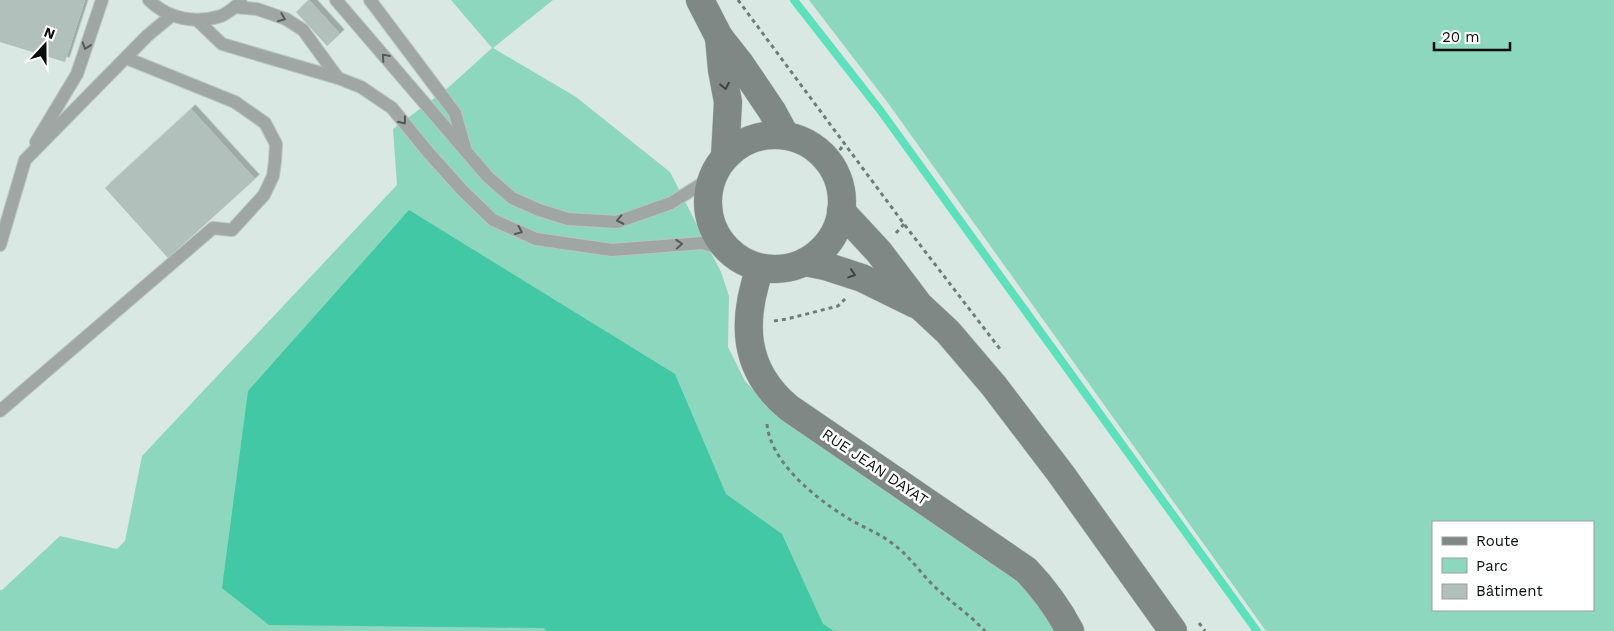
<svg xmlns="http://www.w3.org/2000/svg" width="1614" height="631" font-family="'Work Sans',sans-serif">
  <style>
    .green { fill: #8dd7bf; fill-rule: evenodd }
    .forest { fill: #42c8a5 }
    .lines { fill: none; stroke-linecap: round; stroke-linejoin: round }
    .stream { stroke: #5ee0bc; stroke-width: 8 }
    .building { fill: #b2c0bb; filter: url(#shadow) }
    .lane-casing { stroke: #b8c5c0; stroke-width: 14 }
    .secondary-casing { stroke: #b8c5c0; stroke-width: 29 }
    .path { stroke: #717b77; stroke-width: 3; stroke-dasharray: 4 4; stroke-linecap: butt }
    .lane { stroke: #a0a6a4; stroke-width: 12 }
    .secondary { stroke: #7f8884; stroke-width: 28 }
    .oneway { stroke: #545a58 }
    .oneway2 { stroke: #3e4542 }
    .labels { text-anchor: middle; stroke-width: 5; stroke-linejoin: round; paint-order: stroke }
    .street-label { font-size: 15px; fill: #090e0c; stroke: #fff }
  </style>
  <defs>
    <filter id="shadow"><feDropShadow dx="4.5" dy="-4.5" stdDeviation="0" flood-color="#0004"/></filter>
  </defs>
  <rect width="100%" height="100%" fill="#d9e8e2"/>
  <g class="green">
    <path d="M451,0H553L493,48L576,97L670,172L721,272L729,296L728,347L745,381L777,415L1004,567L1047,614L1055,631H0V590H2L60,536L117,549L125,541L142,456L397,185L393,129L449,87L492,48Z"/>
    <path d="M809,0H1614V631H1266L888,103ZM1433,522H1593V610H1433Z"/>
  </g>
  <path class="forest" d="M409,210L675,374L726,494L782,534L823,624L834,631H546L544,628L269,625L222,588L248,391Z"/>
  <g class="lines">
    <path class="stream" d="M794,0L880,110L1257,631"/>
  </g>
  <g class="building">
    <path d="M0,0H85L65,62L0,42Z"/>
    <path d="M309,0L340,34L327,46L296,12Z"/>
    <path d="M191,109L255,179L168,258L105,188Z"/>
  </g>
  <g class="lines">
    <g class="lane-casing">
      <g id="lane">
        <path d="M149,0C168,19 195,24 221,16C228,13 234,7 241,3"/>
        <path d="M336,0L488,177L512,198L539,210L568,219L617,222L671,203L711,178"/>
        <path d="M370,0L455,113L465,148"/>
        <path d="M235,7L257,9L286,19L303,30L338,78L361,87L392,108L428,152L462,190L493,220L536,239L612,250L702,243L728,250"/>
        <path d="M197,20L222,44L338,78"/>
        <path d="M36,142L77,74L102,0"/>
        <path d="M0,245L25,160L147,36L171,16"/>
        <path d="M0,411L213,228L232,230L264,195L273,176L275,161L276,144L265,123L235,102L126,58"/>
      </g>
    </g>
    <g class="secondary-casing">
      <g id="secondary">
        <path d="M700,0L719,37L741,65L772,111L785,135"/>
        <path d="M719,37L722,70L728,102L725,156"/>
        <circle cx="775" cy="202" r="67"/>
        <path d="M841,211L879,252L919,305L948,332L994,386L1061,474L1173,631"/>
        <path d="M805,262L825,266L862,278L915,304"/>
        <path d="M760,268C741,322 743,370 789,408L1026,570C1044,589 1058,608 1070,631"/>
      </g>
    </g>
    <g class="path">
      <path d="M738,0L904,224L1000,349"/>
      <path d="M830,163L845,143"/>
      <path d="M896,233L904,224"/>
      <path d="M774,321L787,319L838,306L845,299"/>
      <path d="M767,424C770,461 814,497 843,515C859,526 878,532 893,544C910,556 921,574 936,588C952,603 970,615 985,631"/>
      <path d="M1199,623L1205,631"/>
    </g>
    <use href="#lane" class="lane"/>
    <use href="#secondary" class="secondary"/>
  </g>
  <defs><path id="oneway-chevron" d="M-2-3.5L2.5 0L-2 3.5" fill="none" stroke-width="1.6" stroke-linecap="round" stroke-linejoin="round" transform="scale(1.25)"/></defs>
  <g class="oneway">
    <use href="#oneway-chevron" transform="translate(282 18) rotate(22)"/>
    <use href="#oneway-chevron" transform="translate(86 46) rotate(109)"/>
    <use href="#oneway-chevron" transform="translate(385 57) rotate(-131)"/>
    <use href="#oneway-chevron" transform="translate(403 121) rotate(52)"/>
    <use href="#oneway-chevron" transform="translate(620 220) rotate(168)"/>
    <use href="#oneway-chevron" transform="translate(519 231) rotate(24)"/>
    <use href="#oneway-chevron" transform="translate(679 244) rotate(-4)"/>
  </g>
  <g class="oneway2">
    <use href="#oneway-chevron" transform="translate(725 86) rotate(79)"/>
    <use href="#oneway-chevron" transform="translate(852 274) rotate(18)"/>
  </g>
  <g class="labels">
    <g class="street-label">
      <text transform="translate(875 467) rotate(34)" y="5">RUE JEAN DAYAT</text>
    </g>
  </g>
  <rect x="1432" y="521" width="162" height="90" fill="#ffffff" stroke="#9d9f9e"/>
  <rect x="1442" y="537" width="25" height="8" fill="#7f8884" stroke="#9d9f9e"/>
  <text x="1476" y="546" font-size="15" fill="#090e0c">Route</text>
  <rect x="1442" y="558" width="25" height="15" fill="#8dd7bf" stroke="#9d9f9e"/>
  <text x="1476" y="571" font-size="15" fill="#090e0c">Parc</text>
  <rect x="1442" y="584" width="25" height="15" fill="#b2c0bb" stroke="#9d9f9e"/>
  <text x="1476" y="596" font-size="15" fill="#090e0c">Bâtiment</text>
  <g transform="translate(45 45) rotate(21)" stroke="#ffffff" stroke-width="4" paint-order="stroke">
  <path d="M0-4L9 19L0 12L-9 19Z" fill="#090e0c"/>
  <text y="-8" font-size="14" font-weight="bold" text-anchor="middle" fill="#090e0c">N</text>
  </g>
  <path d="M1434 42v8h76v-8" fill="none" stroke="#090e0c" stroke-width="2.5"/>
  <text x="1442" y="42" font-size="15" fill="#090e0c" stroke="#ffffff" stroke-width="4" paint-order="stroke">20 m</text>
</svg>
